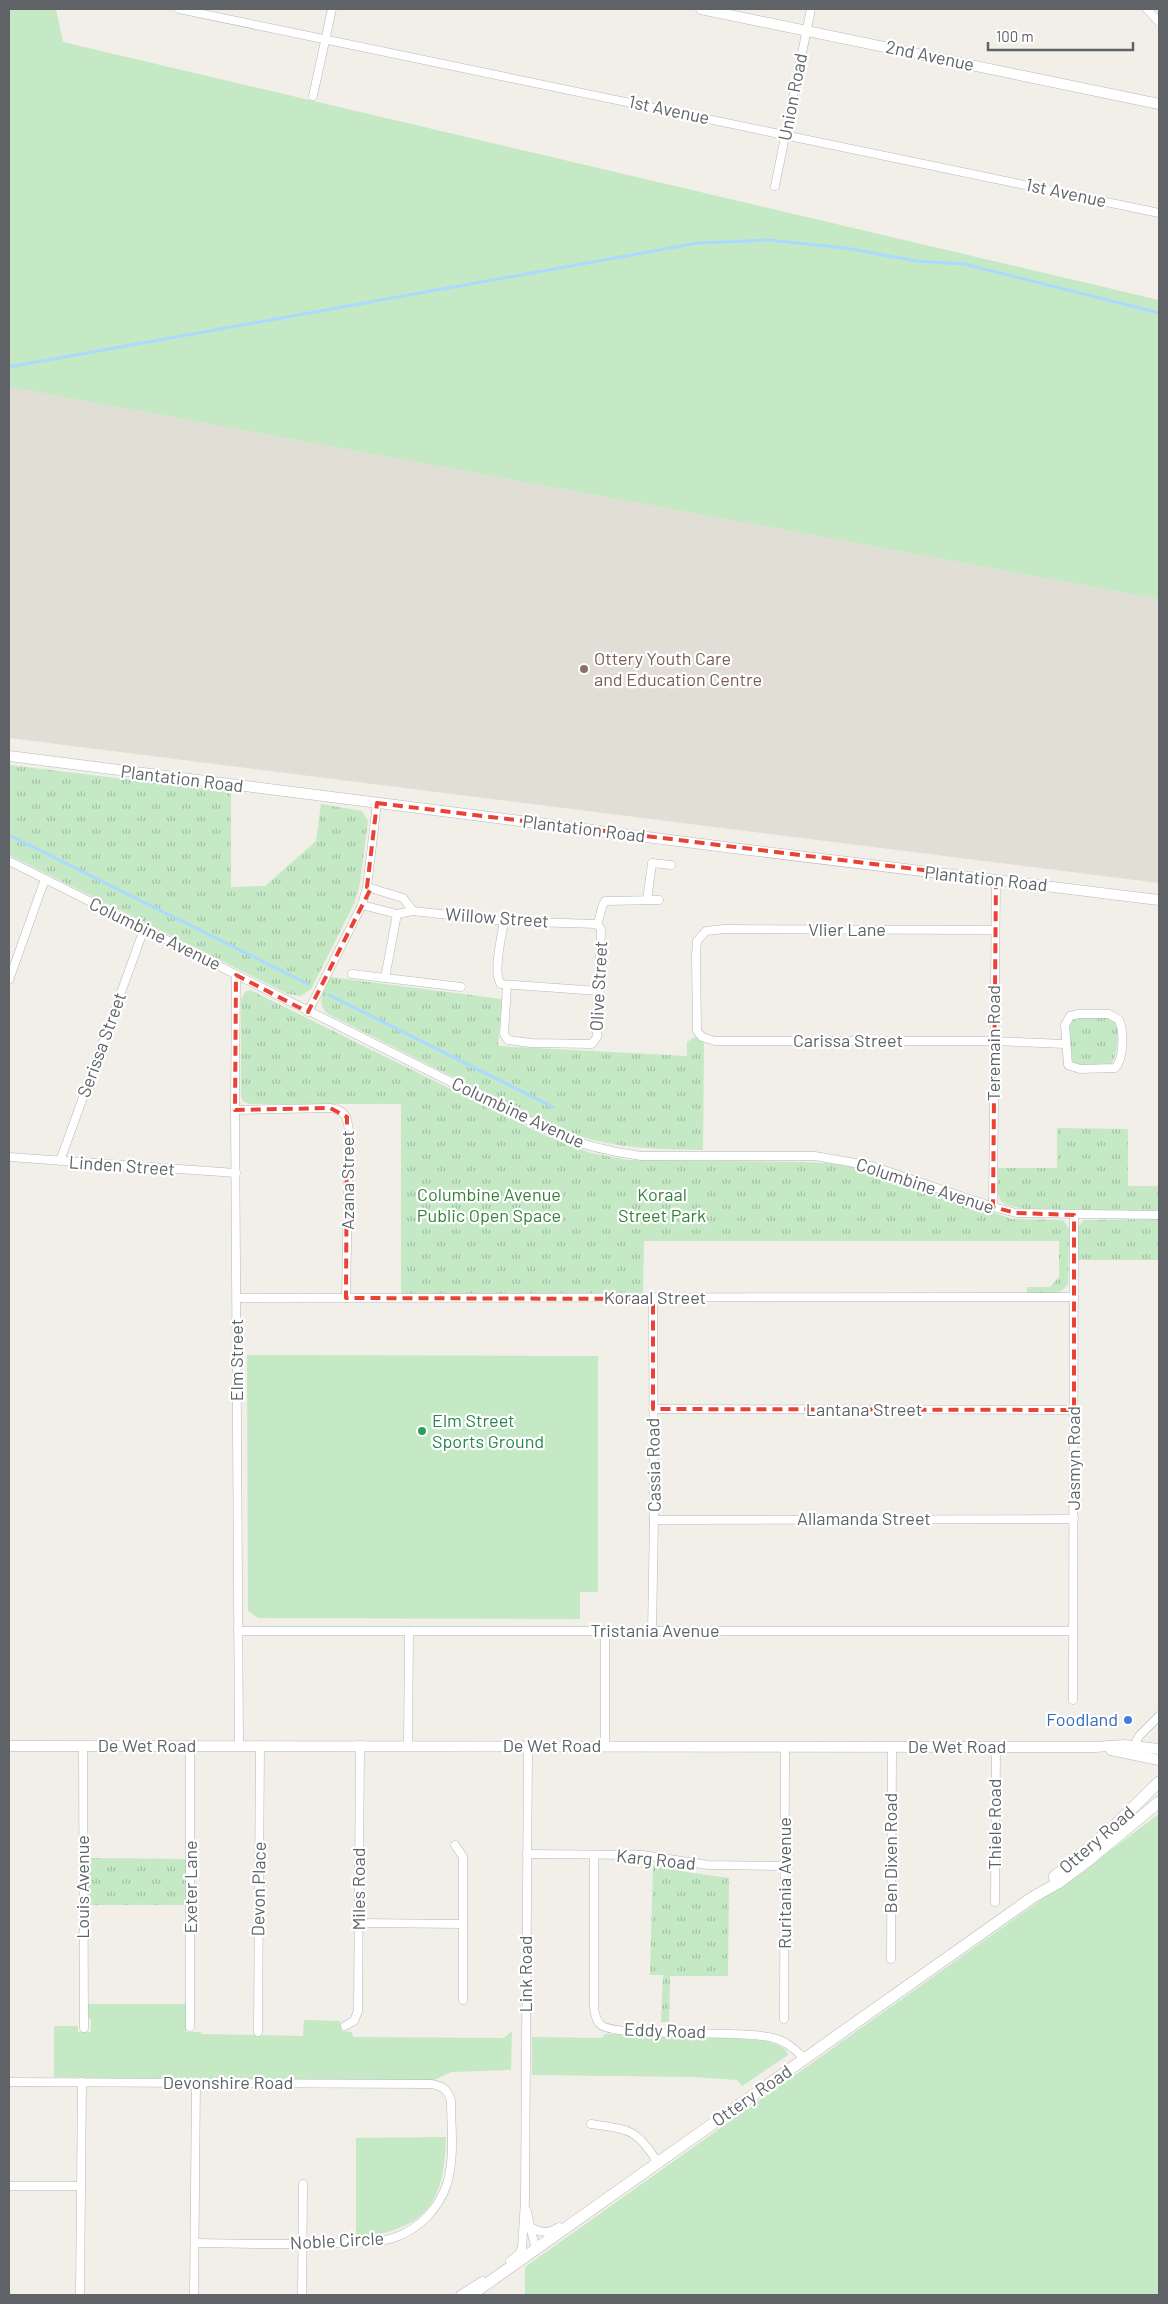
<svg xmlns="http://www.w3.org/2000/svg" width="1168" height="2304" font-family="Barlow,sans-serif">
  <style>
    .education { fill: #e1ded6 }
    .grass { fill: #c5e8c5 }
    .park { fill: url(#park-tufts) }
    .lines { fill: none; stroke-linecap: round; stroke-linejoin: round }
    .stream { stroke: #aadaff; stroke-width: 3 }
    .minor-casing { stroke: #b5b8bc; stroke-width: 9 }
    .tertiary-casing { stroke: #b5b8bc; stroke-width: 11 }
    .secondary-casing { stroke: #b6babf; stroke-width: 12 }
    .minor { stroke: #fff; stroke-width: 8 }
    .tertiary { stroke: #fff; stroke-width: 10 }
    .secondary { stroke: #fff; stroke-width: 11 }
    .marked { fill: none; stroke: #ea4335; stroke-width: 4; stroke-dasharray: 10 6; stroke-linejoin: round }
    .education-dot { fill: #8d6e63; stroke: #fff; stroke-width: 2 }
    .leisure-dot { fill: #2e9e5b; stroke: #fff; stroke-width: 2 }
    .shop-dot { fill: #3f7fe0; stroke: #fff; stroke-width: 2 }
    .labels { text-anchor: middle; stroke-width: 4.5; stroke-linejoin: round; paint-order: stroke }
    .street-label { font-size: 18px; fill: #5f6368; stroke: #fff }
    .education-label { font-size: 18px; fill: #785e54; stroke: #fff; text-anchor: start }
    .park-label { font-size: 18px; fill: #348238; stroke: #fff }
    .leisure-label { font-size: 18px; fill: #27864d; stroke: #fff; text-anchor: start }
    .shop-label { font-size: 18px; fill: #366cbe; stroke: #fff; text-anchor: end }
  </style>
  <defs>
    <pattern id="park-tufts" width="24" height="20" patternUnits="userSpaceOnUse" patternTransform="scale(1.25)"><rect width="24" height="20" fill="#c5e8c5"/><path d="M3 7l-1-3M5 7V3M7 7l1-3M15 17l-1-3M17 17v-4M19 17l1-3" fill="none" stroke="#a3c0a4"/></pattern>
  </defs>
  <rect width="100%" height="100%" fill="#f1efe8"/>
  <path class="education" d="M9,387L1159,599V883L9,738Z"/>
  <g class="grass">
    <path d="M9,9H56L63,42L1159,300V599L9,387Z"/>
    <path d="M247,1355L598,1356V1592H580V1619L258,1618L248,1611Z"/>
    <path d="M1159,1814V2295H525V2267L1103,1856Z"/>
    <path d="M86,2004H186V2032H201V2034L303,2036L304,2020L340,2021L342,2031L352,2032L353,2037L504,2038L512,2031L511,2070L451,2072L432,2081L170,2080L54,2077V2026H78V2032H91V2019L86,2018Z"/>
    <path d="M605,2034L701,2036L766,2041L781,2046L786,2050L788,2055L742,2086L737,2080L693,2077L532,2075V2037L602,2038Z"/>
    <path d="M446,2137C444,2206 425,2229 356,2238V2138Z"/>
  </g>
  <g class="park">
    <path d="M9,765L231,792V887L265,886L316,841L321,804L362,811L368,821L360,883L355,902L311,989L301,996L288,994L9,855Z"/>
    <path d="M330,977L502,999L498,1046L687,1056V1042L695,1037L704,1043L703,1150C644,1149 602,1148 546,1124L328,1014C315,1003 324,990 330,977Z"/>
    <path d="M250,990L544,1135L591,1153L628,1160L803,1162L840,1164L896,1178L1012,1219L1063,1220L1069,1229L1068,1284C1059,1298 1041,1294 1027,1293V1287H1050L1059,1277V1241H644L643,1294H401V1104H250L243,1101L241,1096V999L245,992Z"/>
    <path d="M1108,1017C1111,1019 1113,1020 1115,1022C1120,1028 1117,1060 1111,1064L1079,1066L1071,1062L1069,1027L1072,1020L1077,1018Z"/>
    <path d="M1057,1128L1128,1129V1186H1159V1210C1133,1211 1018,1216 1002,1202C995,1195 998,1177 998,1168H1057Z"/>
    <path d="M1159,1219V1260H1078V1227L1084,1220Z"/>
    <path d="M87,1858L186,1859V1905H87Z"/>
    <path d="M653,1865L692,1873L729,1878L728,1976H670L669,2022H661L663,1975H650Z"/>
  </g>
  <g class="lines">
    <g class="stream">
      <path d="M9,367L698,243L768,240L845,248L916,261L964,264L1159,313"/>
      <path d="M9,835L308,984"/>
      <path d="M329,995L553,1107"/>
    </g>
    <g class="minor-casing">
      <g id="minor">
        <path d="M179,9L1159,213"/>
        <path d="M1147,9L1159,22"/>
        <path d="M313,96L332,9"/>
        <path d="M775,186L811,9"/>
        <path d="M9,861L553,1133C582,1145 610,1152 641,1156H815L872,1166L993,1207L1016,1213L1159,1215"/>
        <path d="M367,887L403,898L413,911"/>
        <path d="M647,900L652,863L671,865"/>
        <path d="M362,905L397,914L413,911L504,921L597,924L601,929L597,1037L592,1044L531,1043L508,1040L504,1034L507,986"/>
        <path d="M504,921C502,935 492,974 501,984L599,991"/>
        <path d="M597,924C601,917 600,908 605,901L659,900"/>
        <path d="M994,930L724,929L706,931L697,941L696,956L697,1031L702,1037L715,1041H994L1065,1044"/>
        <path d="M352,974L461,987"/>
        <path d="M236,975L235,1110L239,1746"/>
        <path d="M385,978L397,914"/>
        <path d="M9,980L45,879"/>
        <path d="M308,1012L362,905L367,887L377,803"/>
        <path d="M1079,1014H1109L1119,1020C1124,1031 1124,1060 1115,1068L1080,1069L1068,1065L1065,1025L1070,1016Z"/>
        <path d="M235,1110L330,1108C346,1110 348,1118 349,1133L346,1298"/>
        <path d="M9,1157L236,1173"/>
        <path d="M60,1161L144,929"/>
        <path d="M993,1207L996,879"/>
        <path d="M237,1298L1074,1297"/>
        <path d="M653,1409L1074,1410"/>
        <path d="M654,1520L1074,1519"/>
        <path d="M238,1631H1073"/>
        <path d="M652,1631L654,1520L653,1299"/>
        <path d="M1073,1700L1074,1215"/>
        <path d="M83,1746L84,2028"/>
        <path d="M190,1746V2027"/>
        <path d="M408,1746L409,1631"/>
        <path d="M605,1746V1630"/>
        <path d="M1132,1751L1139,1736L1159,1716"/>
        <path d="M455,1845L463,1857V2000"/>
        <path d="M527,1854L643,1855L708,1865L785,1866"/>
        <path d="M594,1855V2008C595,2014 596,2021 601,2025C617,2038 741,2029 773,2038C787,2041 795,2050 805,2059"/>
        <path d="M995,1902L996,1747"/>
        <path d="M359,1923L463,1924"/>
        <path d="M891,1959L892,1747"/>
        <path d="M784,2019L785,1747"/>
        <path d="M345,2026L354,2021L358,2011L360,1745"/>
        <path d="M258,2032L260,1745"/>
        <path d="M9,2082L431,2084C442,2086 448,2089 451,2101C451,2127 455,2158 447,2184C439,2208 420,2228 396,2237C376,2244 353,2243 332,2243C287,2245 241,2244 195,2243"/>
        <path d="M591,2124C630,2130 636,2128 658,2163"/>
        <path d="M9,2186H81"/>
        <path d="M527,2211L530,2227C541,2233 548,2234 559,2227"/>
        <path d="M530,2227L536,2249"/>
        <path d="M510,2261L519,2254L522,2248L525,2201L528,1746"/>
        <path d="M80,2295L82,2082"/>
        <path d="M194,2295L196,2083"/>
        <path d="M302,2295L303,2184"/>
        <path d="M460,2295L482,2281"/>
      </g>
    </g>
    <g class="tertiary-casing">
      <g id="tertiary">
        <path d="M701,9L1159,104"/>
        <path d="M9,756L749,850L1159,900"/>
        <path d="M9,1746L1095,1747L1124,1745L1159,1749"/>
        <path d="M1111,1750L1159,1760"/>
      </g>
    </g>
    <g class="secondary-casing">
      <g id="secondary">
        <path d="M1054,1877L1110,1830L1159,1782"/>
        <path d="M471,2295L1033,1897L1058,1883L1089,1860L1159,1802"/>
      </g>
    </g>
    <use href="#minor" class="minor"/>
    <use href="#tertiary" class="tertiary"/>
    <use href="#secondary" class="secondary"/>
  </g>
  <path class="marked" d="M377,803L996,879L993,1207L1016,1213L1074,1215V1410L653,1409V1299L346,1298L347,1117L330,1108L235,1110L236,975L308,1012L371,888L367,887Z"/>
  <circle class="education-dot" cx="584" cy="669" r="5"/>
  <circle class="leisure-dot" cx="422" cy="1431" r="5"/>
  <circle class="shop-dot" cx="1128" cy="1720" r="5"/>
  <g class="labels">
    <g class="street-label">
      <text transform="translate(930 56) rotate(12)" y="6">2nd Avenue</text>
      <text transform="translate(793 97) rotate(-79)" y="6">Union Road</text>
      <text transform="translate(669 110) rotate(12)" y="6">1st Avenue</text>
      <text transform="translate(1066 193) rotate(12)" y="6">1st Avenue</text>
      <text transform="translate(182 779) rotate(7)" y="6">Plantation Road</text>
      <text transform="translate(584 829) rotate(7)" y="6">Plantation Road</text>
      <text transform="translate(986 879) rotate(6)" y="6">Plantation Road</text>
      <text transform="translate(497 918) rotate(4)" y="6">Willow Street</text>
      <text x="847" y="936">Vlier Lane</text>
      <text transform="translate(155 934) rotate(26)" y="6">Columbine Avenue</text>
      <text transform="translate(599 986) rotate(-87)" y="6">Olive Street</text>
      <text x="848" y="1047">Carissa Street</text>
      <text transform="translate(994 1043) rotate(-90)" y="6">Teremain Road</text>
      <text transform="translate(102 1045) rotate(-70)" y="6">Serissa Street</text>
      <text transform="translate(518 1113) rotate(25)" y="6">Columbine Avenue</text>
      <text transform="translate(122 1166) rotate(4)" y="6">Linden Street</text>
      <text transform="translate(348 1180) rotate(-90)" y="6">Azana Street</text>
      <text transform="translate(925 1186) rotate(18)" y="6">Columbine Avenue</text>
      <text x="655" y="1304">Koraal Street</text>
      <text transform="translate(237 1360) rotate(-90)" y="6">Elm Street</text>
      <text x="864" y="1416">Lantana Street</text>
      <text transform="translate(1074 1458) rotate(-90)" y="6">Jasmyn Road</text>
      <text transform="translate(654 1465) rotate(-91)" y="6">Cassia Road</text>
      <text x="864" y="1525">Allamanda Street</text>
      <text x="655" y="1637">Tristania Avenue</text>
      <text x="147" y="1752">De Wet Road</text>
      <text x="552" y="1752">De Wet Road</text>
      <text x="957" y="1753">De Wet Road</text>
      <text transform="translate(995 1824) rotate(-90)" y="6">Thiele Road</text>
      <text transform="translate(1097 1840) rotate(-41)" y="6">Ottery Road</text>
      <text transform="translate(891 1853) rotate(-90)" y="6">Ben Dixen Road</text>
      <text transform="translate(656 1860) rotate(6)" y="6">Karg Road</text>
      <text transform="translate(785 1883) rotate(-90)" y="6">Ruritania Avenue</text>
      <text transform="translate(83 1887) rotate(-90)" y="6">Louis Avenue</text>
      <text transform="translate(191 1887) rotate(-90)" y="6">Exeter Lane</text>
      <text transform="translate(259 1889) rotate(-89)" y="6">Devon Place</text>
      <text transform="translate(359 1889) rotate(-90)" y="6">Miles Road</text>
      <text transform="translate(526 1974) rotate(-90)" y="6">Link Road</text>
      <text transform="translate(665 2031) rotate(2)" y="6">Eddy Road</text>
      <text x="228" y="2089">Devonshire Road</text>
      <text transform="translate(752 2096) rotate(-35)" y="6">Ottery Road</text>
      <text transform="translate(337 2241) rotate(-3)" y="6">Noble Circle</text>
    </g>
    <g class="education-label">
      <text x="594" y="665">Ottery Youth Care<tspan x="594" dy="21">and Education Centre</tspan></text>
    </g>
    <g class="park-label">
      <text x="489" y="1201">Columbine Avenue<tspan x="489" dy="21">Public Open Space</tspan></text>
      <text x="662" y="1201">Koraal<tspan x="662" dy="21">Street Park</tspan></text>
    </g>
    <g class="leisure-label">
      <text x="432" y="1427">Elm Street<tspan x="432" dy="21">Sports Ground</tspan></text>
    </g>
    <g class="shop-label">
      <text x="1118" y="1726">Foodland</text>
    </g>
  </g>
  <rect width="1168" height="2304" fill="none" stroke="#5f6368" stroke-width="20"/>
  <path d="M988 42v8h145v-8" fill="none" stroke="#5f6368" stroke-width="2.5"/>
  <text x="996" y="42" font-size="15" fill="#5f6368" stroke="#ffffff" stroke-width="4" paint-order="stroke">100 m</text>
</svg>
